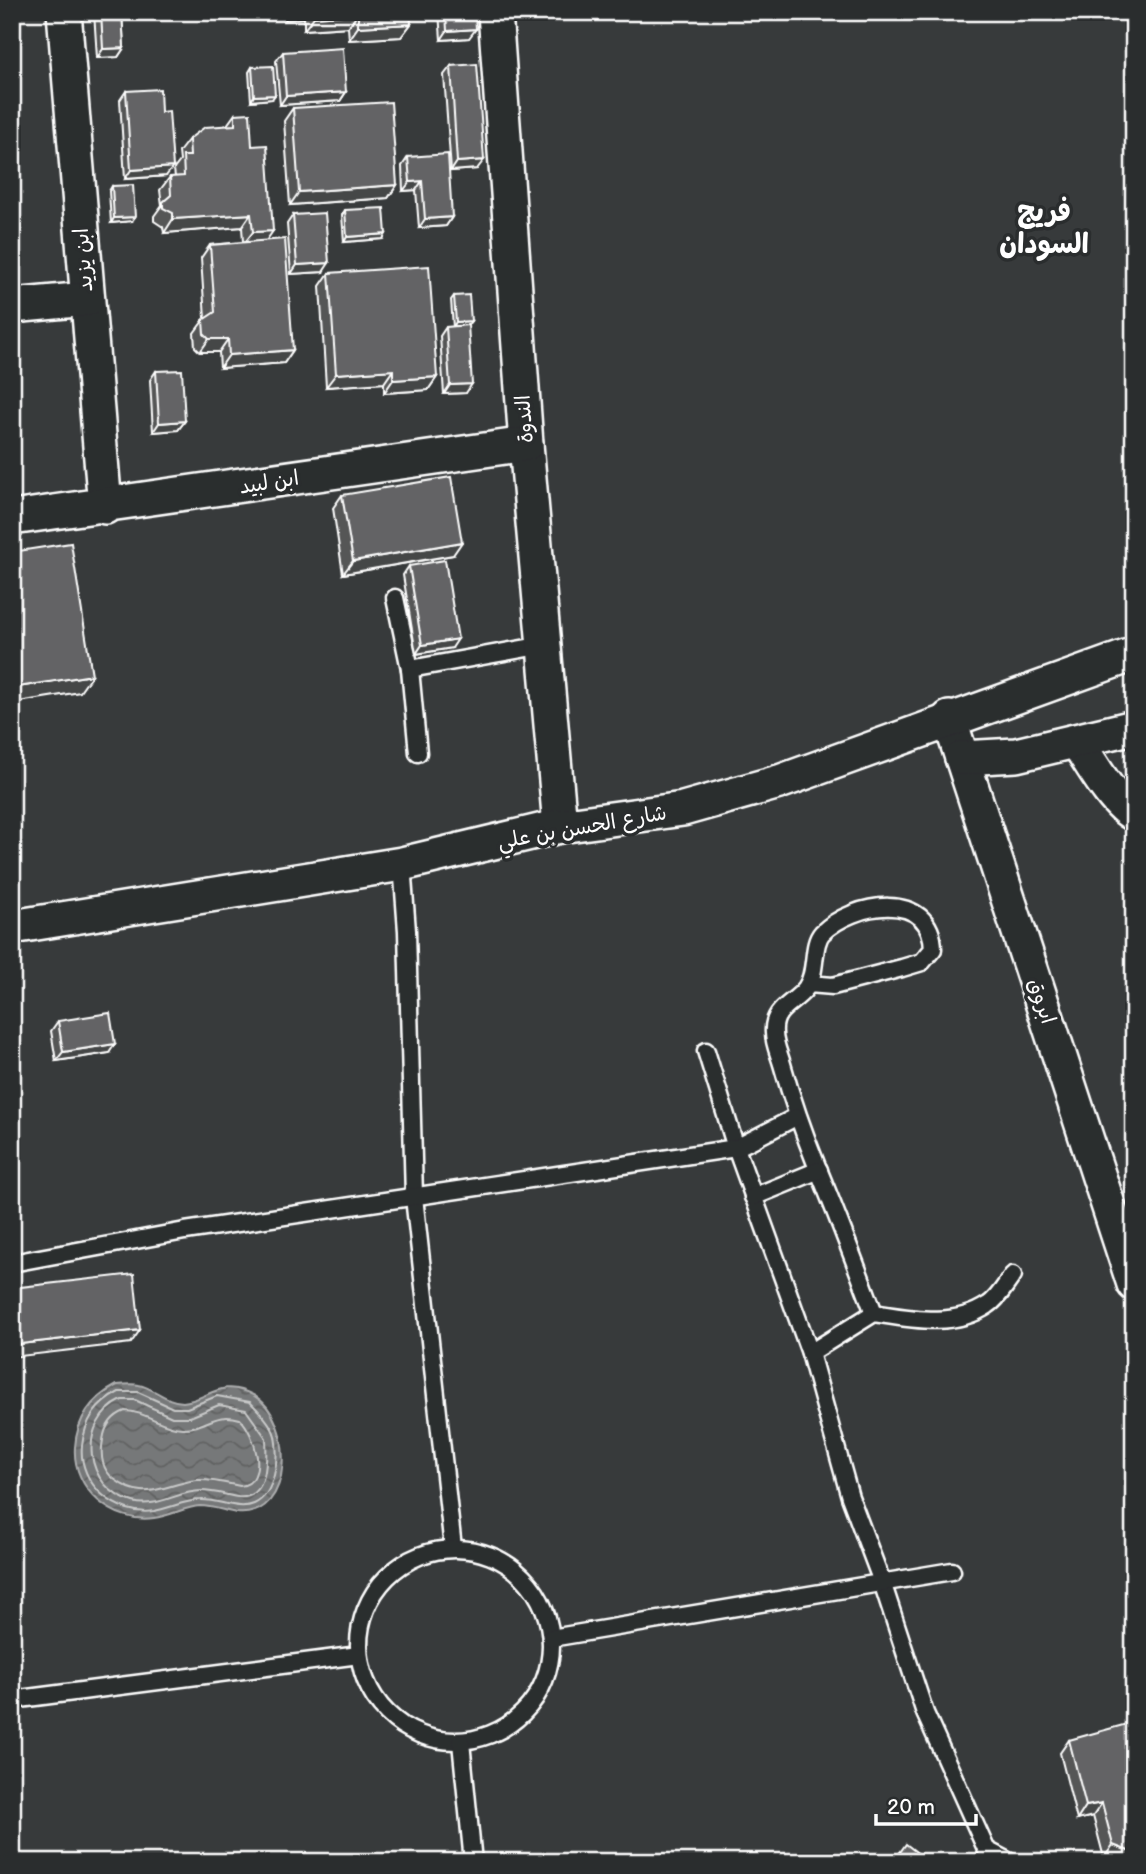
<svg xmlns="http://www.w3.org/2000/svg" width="1146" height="1874" font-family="'Balsamiq Sans','Playpen Sans Arabic',sans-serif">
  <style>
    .water { fill: url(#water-waves); stroke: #adaeaf; stroke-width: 2 }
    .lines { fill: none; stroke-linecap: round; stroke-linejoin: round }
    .shore { stroke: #c8c9c9; stroke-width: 2 }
    .lane-casing { stroke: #fff; stroke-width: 21 }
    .street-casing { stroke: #fff; stroke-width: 38 }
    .lane { stroke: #2a2d2e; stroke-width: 16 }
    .street { stroke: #2a2d2e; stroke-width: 33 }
    .wall { fill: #555657; stroke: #fff; stroke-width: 2 }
    .shaded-wall { fill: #454647; stroke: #fff; stroke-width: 2 }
    .building { fill: #636465; stroke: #fff; stroke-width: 2 }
    .labels { text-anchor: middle; stroke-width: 7; stroke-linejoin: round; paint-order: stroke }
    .street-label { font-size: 21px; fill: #fff; stroke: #2a2d2e }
    .district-label { font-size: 28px; font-weight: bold; fill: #fff; stroke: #2a2d2e }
  </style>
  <defs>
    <pattern id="water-waves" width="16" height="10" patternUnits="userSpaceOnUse" patternTransform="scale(1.75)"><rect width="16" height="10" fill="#767879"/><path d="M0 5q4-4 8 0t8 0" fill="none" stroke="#616262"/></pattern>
  </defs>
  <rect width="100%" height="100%" fill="#373a3b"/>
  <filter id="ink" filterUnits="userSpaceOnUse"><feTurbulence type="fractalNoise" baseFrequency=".0143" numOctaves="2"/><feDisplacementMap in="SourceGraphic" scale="14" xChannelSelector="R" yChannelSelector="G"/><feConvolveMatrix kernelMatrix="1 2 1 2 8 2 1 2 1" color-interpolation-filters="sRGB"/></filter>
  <g filter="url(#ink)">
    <path class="water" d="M117,1385C124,1385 132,1383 139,1385C154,1388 166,1402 183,1402C208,1400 220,1377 253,1395C295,1418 295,1519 237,1513C224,1511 213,1506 200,1506C185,1507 170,1516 154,1518C113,1524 72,1489 75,1447C77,1417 92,1398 117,1385Z"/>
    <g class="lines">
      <g class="shore">
        <path d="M119,1392H138L173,1408H187L217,1396L250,1402C259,1411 272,1424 275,1436C279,1457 276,1494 254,1504C238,1511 218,1499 201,1500C186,1500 170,1508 154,1511C117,1517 78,1484 82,1446C85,1420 96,1404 119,1392Z"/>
        <path d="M122,1400H135L172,1417H190L219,1405L246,1410L266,1438C267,1458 269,1500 238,1497C226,1495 214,1491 201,1491C178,1491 156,1509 133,1502C84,1489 76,1422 122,1400Z"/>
        <path d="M125,1411C145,1411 161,1427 182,1428C206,1429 214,1411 240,1419C255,1433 270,1482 240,1486C226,1483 211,1479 197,1480C163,1484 146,1504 114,1479C101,1469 100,1455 103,1440C105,1426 112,1416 125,1411Z"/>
      </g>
      <g class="lane-casing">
        <g id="lane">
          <path d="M395,598L410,669"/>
          <path d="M418,753L410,669L544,645"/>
          <path d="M402,864L407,931L414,1197L453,1548"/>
          <path d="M809,984L833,986L902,968L922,962L933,949C932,889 853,902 822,933C811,945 818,972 806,988C794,1004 772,1008 774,1033C774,1043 779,1054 782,1064C792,1100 804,1134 818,1169C838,1217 856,1265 874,1313"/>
          <path d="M706,1051L736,1148L810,1353L850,1497L882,1582L925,1713L992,1862"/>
          <path d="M753,1197L819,1170"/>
          <path d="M12,1263L185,1231L736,1148L796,1117"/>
          <path d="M810,1353L874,1313C912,1319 954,1328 988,1305C998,1299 1006,1284 1013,1275"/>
          <circle cx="455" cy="1645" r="96"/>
          <path d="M551,1638L952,1571"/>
          <path d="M12,1700L359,1655"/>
          <path d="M461,1742L473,1862"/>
          <path d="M989,1851L1010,1862"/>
        </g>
      </g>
      <g class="street-casing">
        <g id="street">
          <path d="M64,12L105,507"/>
          <path d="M495,12L526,444L560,826"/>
          <path d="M12,306L87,299"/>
          <path d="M12,518L526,444"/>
          <path d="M949,718L1134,1284"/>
          <path d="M1077,742C1090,761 1114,805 1134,814"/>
          <path d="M962,758L1016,755L1134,727"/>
          <path d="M12,927L402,864L560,826L683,809L779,782L1134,654"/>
        </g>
      </g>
      <use href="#lane" class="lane"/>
      <use href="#street" class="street"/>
    </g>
    <g class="wall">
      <path d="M94,12H122L124,48L118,57L97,58Z"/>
      <path d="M285,12H410L411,24L401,37L349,40L348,27L304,30V18L285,20Z"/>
      <path d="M439,12H475L469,38L441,40Z"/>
      <path d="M283,52L346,92L340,101L280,105L276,61Z"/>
      <path d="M451,66L477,169L451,171L444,75Z"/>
      <path d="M252,67L272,99L251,101L249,72Z"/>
      <path d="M126,91L166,176L125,179L120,100Z"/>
      <path d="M293,108L397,185L388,198L290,205L284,121Z"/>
      <path d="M235,114L252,146L266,241L293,350L284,363L220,368L219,352H200L195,347L194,333L205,318L201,258L210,245L243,242L242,227L164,233L163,227L154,221V216L162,205L160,190L170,177H175L174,169L180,161L179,152L189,139L227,125Z"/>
      <path d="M408,157L452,217L446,226L419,228L416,190L403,191L402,166Z"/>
      <path d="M112,186L132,221L111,223L109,191Z"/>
      <path d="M345,210L383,239L344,242L342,215Z"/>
      <path d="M293,215L323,272L291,274L287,224Z"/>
      <path d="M329,273L437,377L428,390L384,393V383L326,387L320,286Z"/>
      <path d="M454,296L471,321L467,326L466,393L444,394L440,336L446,327H453L451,300Z"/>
      <path d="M156,371L185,421L178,430L153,432L150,380Z"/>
      <path d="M342,495L453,555L343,574L333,508Z"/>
      <path d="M409,566L452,648L416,654L403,575Z"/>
      <path d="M58,1021L109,1053L56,1061L51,1031Z"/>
      <path d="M1069,1740L1134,1862H1113L1104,1858L1093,1816L1077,1820L1060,1753Z"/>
    </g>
    <g class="shaded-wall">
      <path d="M172,12H221L170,16Z"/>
      <path d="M290,12H308L304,18L285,20Z"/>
      <path d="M358,14L348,27L304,30L314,17Z"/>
      <path d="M411,24L401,37L349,40L358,27Z"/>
      <path d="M476,29L469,38L441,40L447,31Z"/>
      <path d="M124,48L118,57L97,58L103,49Z"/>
      <path d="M346,92L340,101L280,105L286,96Z"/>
      <path d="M275,95L272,99L251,101L254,96Z"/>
      <path d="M484,160L477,169L451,171L457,162Z"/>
      <path d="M173,167L166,176L125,179L131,170Z"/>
      <path d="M422,181L416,190L403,191L410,182Z"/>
      <path d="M397,185L388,198L290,205L299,192Z"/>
      <path d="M251,214L242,227L164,233L173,219Z"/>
      <path d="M135,217L132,221L111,223L114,218Z"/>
      <path d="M452,217L446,226L419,228L425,219Z"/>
      <path d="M273,231L264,244L243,245L253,232Z"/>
      <path d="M386,234L383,239L344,242L347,237Z"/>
      <path d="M329,263L323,272L291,274L297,265Z"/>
      <path d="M471,321L467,326L453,327L456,322Z"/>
      <path d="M209,339H228L219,352H200Z"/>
      <path d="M293,350L284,363L220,368L229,355Z"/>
      <path d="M393,370L384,383L326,387L336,374Z"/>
      <path d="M437,377L428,390L384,393L393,380Z"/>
      <path d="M472,384L466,393L444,394L450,385Z"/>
      <path d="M185,421L178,430L153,432L159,423Z"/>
      <path d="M19,438L12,447V440Z"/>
      <path d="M462,542L453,555L343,574L353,561Z"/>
      <path d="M458,639L452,648L416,654L422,645Z"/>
      <path d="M92,675L80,692L12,703V688Z"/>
      <path d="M115,1044L109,1053L56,1061L63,1052Z"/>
      <path d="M140,1330L131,1343L12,1357V1345Z"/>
      <path d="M1102,1803L1093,1816L1077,1820L1086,1806Z"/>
      <path d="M1113,1845L1134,1853V1862H1113L1104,1858Z"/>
    </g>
    <g class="building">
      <path d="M101,12H122L124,48L103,49Z"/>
      <path d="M313,12H410L411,24L358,27V14L314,17Z"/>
      <path d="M446,12H475L476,29L447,31Z"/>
      <path d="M343,48L346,92L286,96L283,52Z"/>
      <path d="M477,64L484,160L457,162L451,66Z"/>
      <path d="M273,66L275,95L254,96L252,67Z"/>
      <path d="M160,89L161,112L169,111L173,167L131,170L126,91Z"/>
      <path d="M391,102L397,185L299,192L293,108Z"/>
      <path d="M250,113L252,146L267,145L273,231L253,232L251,214L173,219V213L163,208V202L171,195L170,177L184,176L183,156H190L189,139L205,127L235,125V114Z"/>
      <path d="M448,154L452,217L425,219L422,181L410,182L408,157Z"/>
      <path d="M133,185L135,217L114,218L112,186Z"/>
      <path d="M384,208L386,234L347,237L345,210Z"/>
      <path d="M325,213L329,263L297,265L293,215Z"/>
      <path d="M285,239L293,350L229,355L228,339H209L204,334L203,320L215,312L210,245Z"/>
      <path d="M429,266L437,377L393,380V370L336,374L329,273Z"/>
      <path d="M469,295L471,321L456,322L454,296Z"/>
      <path d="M468,325L472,384L450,385L446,327Z"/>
      <path d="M182,370L185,421L159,423L156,371Z"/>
      <path d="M12,410L19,438L12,440Z"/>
      <path d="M451,477L462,542L353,561L342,495Z"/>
      <path d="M71,543L92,675L12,688V552Z"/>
      <path d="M445,560L458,639L422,645L409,566Z"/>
      <path d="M110,1013L115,1044L63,1052L58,1021Z"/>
      <path d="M134,1274L140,1330L12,1345V1288Z"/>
      <path d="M1134,1722V1853L1113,1845L1102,1803L1086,1806L1069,1740Z"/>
      <path d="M906,1844L929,1862H893Z"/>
    </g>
  </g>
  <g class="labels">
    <g class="street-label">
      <text transform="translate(83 260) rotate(-94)" y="7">ابن يزيد</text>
      <text transform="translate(524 419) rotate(-94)" y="7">الندوة</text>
      <text transform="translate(269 482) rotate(-9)" y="7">ابن لبيد</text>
      <text transform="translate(582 827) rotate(-10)" y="7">شارع الحسن بن علي</text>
      <text transform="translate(1042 1001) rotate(72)" y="7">ابروق</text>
    </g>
    <g class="district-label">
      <text x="1044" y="221">فريج<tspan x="1044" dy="32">السودان</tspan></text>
    </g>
  </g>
  <rect width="1146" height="1874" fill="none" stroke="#2a2d2e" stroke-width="42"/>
  <rect x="21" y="21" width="1104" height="1832" fill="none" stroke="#fff" stroke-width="2.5" filter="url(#ink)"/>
  <path d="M876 1814v10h100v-10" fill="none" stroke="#ffffff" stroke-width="3.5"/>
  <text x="887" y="1814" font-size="21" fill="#ffffff" stroke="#2a2d2e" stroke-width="5" paint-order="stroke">20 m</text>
</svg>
